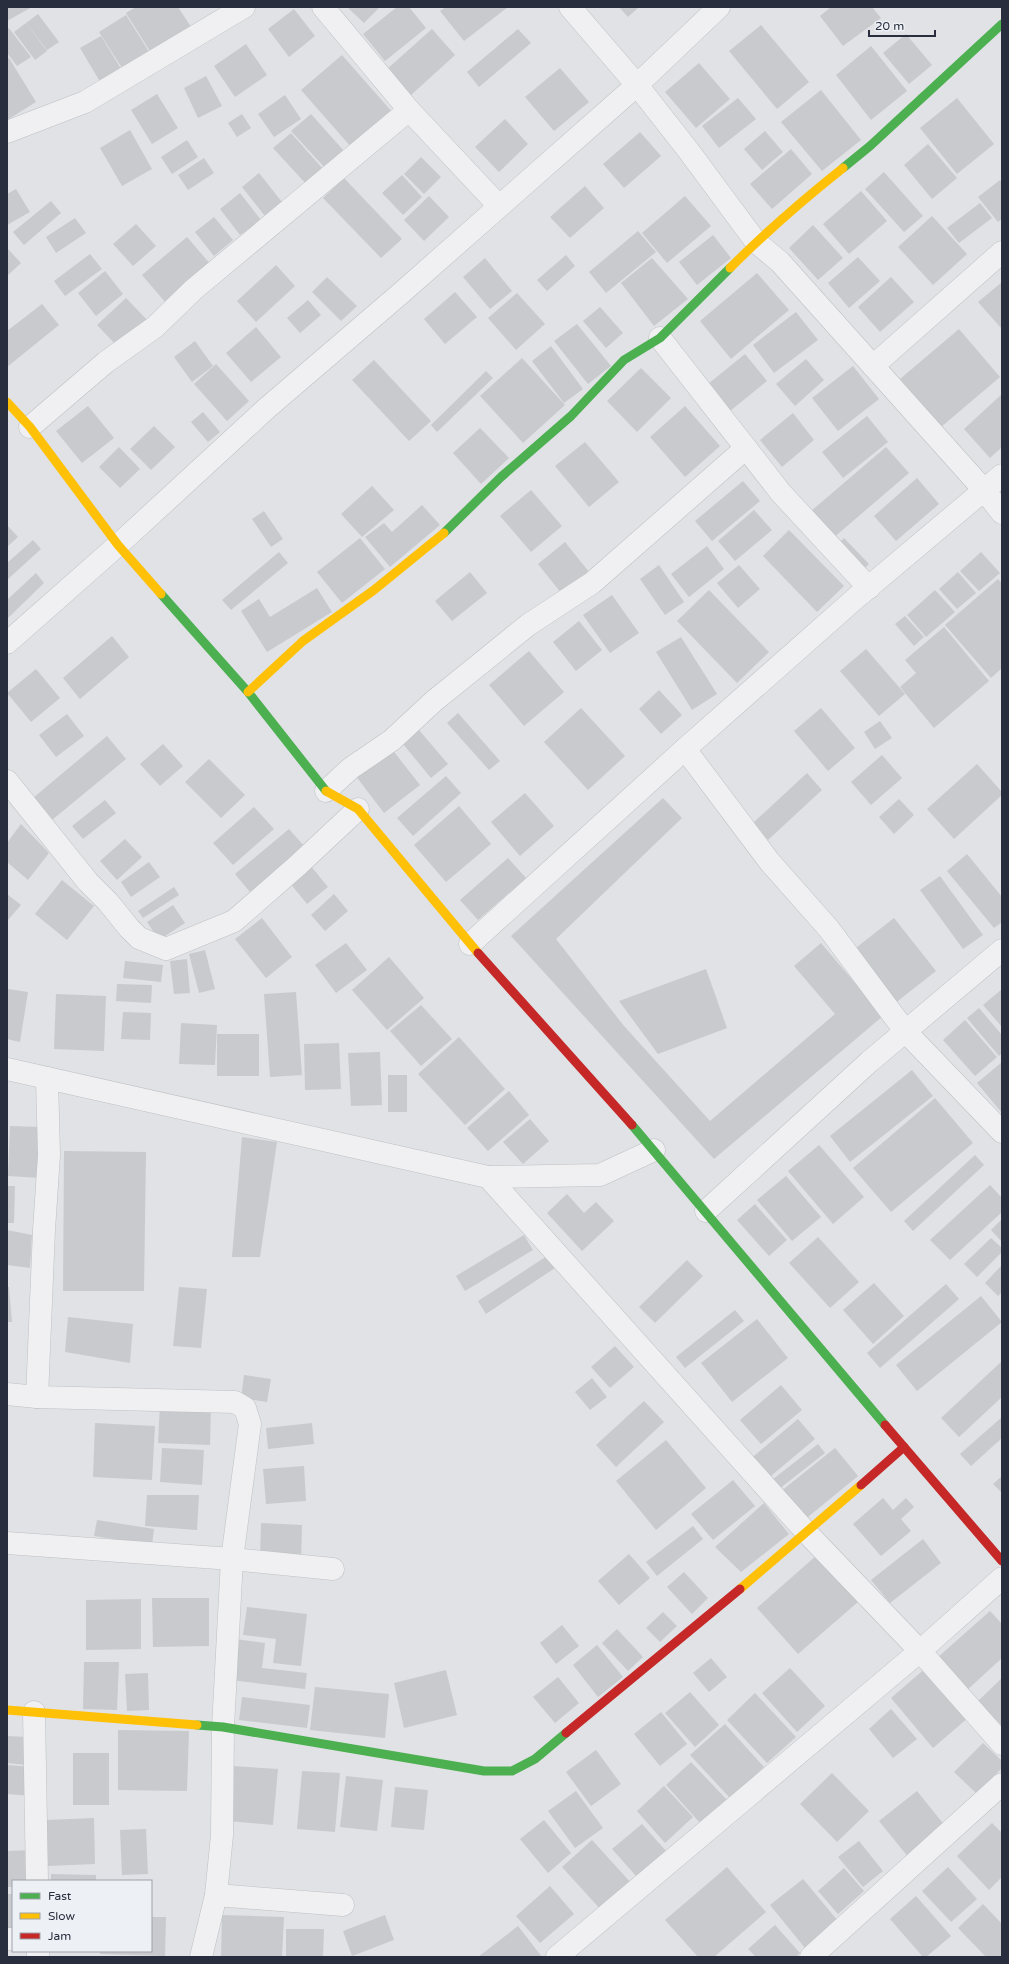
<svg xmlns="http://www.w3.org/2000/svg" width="1009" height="1964" font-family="'Varela Round',sans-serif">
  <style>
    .building { fill: #c8cacd }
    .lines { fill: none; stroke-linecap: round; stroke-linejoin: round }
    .street-casing { stroke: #bec0c3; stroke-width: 23 }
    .street { stroke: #f0f0f2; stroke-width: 22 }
    .fast { stroke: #4caf50; stroke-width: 9 }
    .slow { stroke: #ffc107; stroke-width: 9 }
    .jam { stroke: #c62828; stroke-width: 9 }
  </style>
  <rect width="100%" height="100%" fill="#e0e2e5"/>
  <g class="building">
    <path d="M7,7H32L7,21Z"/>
    <path d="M136,7H178L193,30L153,56L126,13Z"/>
    <path d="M347,7H380L364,23Z"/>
    <path d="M397,7H409L426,28L385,61L363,34Z"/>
    <path d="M446,7H508L464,41L440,11Z"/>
    <path d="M619,7H639L628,17Z"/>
    <path d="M831,7H872L881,18L843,46L820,16Z"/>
    <path d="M294,9L315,36L289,57L268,29Z"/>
    <path d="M38,14L59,42L47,50L26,23Z"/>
    <path d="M126,15L151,55L124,71L99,32Z"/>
    <path d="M26,23L47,51L35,60L14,32Z"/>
    <path d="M761,25L809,82L777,109L729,51Z"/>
    <path d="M9,28L31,57L17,66L7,53V30Z"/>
    <path d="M432,29L455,55L410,96L386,70Z"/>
    <path d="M518,29L531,43L479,87L467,72Z"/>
    <path d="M906,34L932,65L909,84L883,53Z"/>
    <path d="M101,36L123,72L102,85L80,48Z"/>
    <path d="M246,44L267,75L235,97L214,66Z"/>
    <path d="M871,46L907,91L871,120L836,75Z"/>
    <path d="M342,55L393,113L352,148L301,90Z"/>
    <path d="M9,58L36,102L7,120V59Z"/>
    <path d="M699,63L730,99L696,128L665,92Z"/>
    <path d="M560,68L589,102L554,131L525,97Z"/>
    <path d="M206,76L222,106L198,118L184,88Z"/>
    <path d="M821,90L861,140L822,171L781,122Z"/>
    <path d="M157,94L178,128L152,144L131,110Z"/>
    <path d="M285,95L301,119L274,137L258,114Z"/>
    <path d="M738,98L756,119L719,148L702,126Z"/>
    <path d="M957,98L994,144L957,174L920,128Z"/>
    <path d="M242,114L251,128L237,137L228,123Z"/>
    <path d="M311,114L344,151L325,168L291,131Z"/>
    <path d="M505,119L528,144L499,172L475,147Z"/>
    <path d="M130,130L152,169L122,186L100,148Z"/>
    <path d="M765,131L783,152L762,170L744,149Z"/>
    <path d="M640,132L661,156L624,188L603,164Z"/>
    <path d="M291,133L324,170L307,185L273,148Z"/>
    <path d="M187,140L198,157L172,174L161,157Z"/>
    <path d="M928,144L957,178L932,199L904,165Z"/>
    <path d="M791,149L812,174L772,209L750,184Z"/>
    <path d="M421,157L441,177L424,194L404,174Z"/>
    <path d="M204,158L214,173L188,190L178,175Z"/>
    <path d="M884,172L923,216L904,232L865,189Z"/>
    <path d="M259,173L282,202L265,216L242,187Z"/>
    <path d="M402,175L422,197L403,215L382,193Z"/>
    <path d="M344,178L402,239L381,258L323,198Z"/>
    <path d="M1000,180L1002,183V219L998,222L978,197Z"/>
    <path d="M585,186L604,208L570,238L550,217Z"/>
    <path d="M16,189L30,212L7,225V194Z"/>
    <path d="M861,191L887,221L849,254L823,224Z"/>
    <path d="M240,193L261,220L240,235L220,209Z"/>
    <path d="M429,196L449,217L424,241L404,220Z"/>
    <path d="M685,196L711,226L667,263L642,233Z"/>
    <path d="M51,201L61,213L24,245L13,232Z"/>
    <path d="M980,203L992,218L959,243L947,228Z"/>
    <path d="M932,216L967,254L933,285L898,247Z"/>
    <path d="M214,217L233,240L214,256L195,232Z"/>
    <path d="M75,218L86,233L56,253L46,237Z"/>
    <path d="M136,224L156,246L133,266L113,244Z"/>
    <path d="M813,225L843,258L818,280L789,248Z"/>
    <path d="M638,231L656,252L606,293L589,272Z"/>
    <path d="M713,235L731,258L697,285L679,262Z"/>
    <path d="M187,237L211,265L166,303L142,275Z"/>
    <path d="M7,248L21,263L7,276Z"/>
    <path d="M90,254L102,269L65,296L54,281Z"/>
    <path d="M566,255L575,266L547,291L537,280Z"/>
    <path d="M858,257L880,281L849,308L828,283Z"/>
    <path d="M485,258L512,291L490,309L463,277Z"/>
    <path d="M652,258L688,299L654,326L621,283Z"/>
    <path d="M276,265L295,286L256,322L237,301Z"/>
    <path d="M105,271L123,294L96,316L78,293Z"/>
    <path d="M757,273L789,310L731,359L700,321Z"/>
    <path d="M327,277L357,306L341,321L312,292Z"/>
    <path d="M891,277L914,302L880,332L858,307Z"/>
    <path d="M1002,282V329L978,302Z"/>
    <path d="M455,292L477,317L445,344L424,319Z"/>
    <path d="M517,293L545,324L516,350L488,318Z"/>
    <path d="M126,298L148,321L119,348L97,325Z"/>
    <path d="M308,300L321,315L300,333L287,318Z"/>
    <path d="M42,304L59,325L7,367V331Z"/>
    <path d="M600,307L623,333L606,348L583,321Z"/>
    <path d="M796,312L818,340L774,373L753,345Z"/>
    <path d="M577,324L611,366L588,384L554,341Z"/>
    <path d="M256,327L281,357L251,382L226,353Z"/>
    <path d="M959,329L1000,377L941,427L900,379Z"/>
    <path d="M195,341L213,366L192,382L174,357Z"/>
    <path d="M551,346L583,389L564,403L532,361Z"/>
    <path d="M745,354L767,381L730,411L708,384Z"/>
    <path d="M522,358L565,405L523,443L480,396Z"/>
    <path d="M806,359L824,380L795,406L776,384Z"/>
    <path d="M374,360L431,421L409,441L352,380Z"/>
    <path d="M216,364L249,401L227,421L194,384Z"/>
    <path d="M853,366L879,399L838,431L812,398Z"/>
    <path d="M641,368L671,398L637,432L607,401Z"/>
    <path d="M486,371L493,378L437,432L431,425Z"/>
    <path d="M1002,394V447L990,458L964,429Z"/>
    <path d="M88,406L114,438L82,463L56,431Z"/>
    <path d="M685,406L720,446L685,477L650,437Z"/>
    <path d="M203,412L220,432L208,442L191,422Z"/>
    <path d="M793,413L814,440L782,467L760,440Z"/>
    <path d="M867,416L888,442L843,478L822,452Z"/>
    <path d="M154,426L175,447L151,470L130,449Z"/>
    <path d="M480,428L509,458L481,484L453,453Z"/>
    <path d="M585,442L619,482L589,507L555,466Z"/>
    <path d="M119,447L140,469L120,488L99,467Z"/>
    <path d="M886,447L909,473L832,539L810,512Z"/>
    <path d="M917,478L939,504L896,541L874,516Z"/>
    <path d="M743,481L760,501L712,541L695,521Z"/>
    <path d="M372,486L394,510L362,537L341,514Z"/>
    <path d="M531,490L562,526L531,552L500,516Z"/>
    <path d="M422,505L440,525L390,567L365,537L384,523L392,532Z"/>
    <path d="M754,510L772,530L735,561L718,541Z"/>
    <path d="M264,511L283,539L271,547L252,519Z"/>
    <path d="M7,525L18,537L7,547Z"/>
    <path d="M789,530L844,586L817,612L763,556Z"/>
    <path d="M360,538L385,569L342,603L317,572Z"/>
    <path d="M844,538L869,564L859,574L834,548Z"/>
    <path d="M33,540L41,549L8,579L7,563Z"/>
    <path d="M565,542L589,572L562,594L538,564Z"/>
    <path d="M707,546L724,569L689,597L671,574Z"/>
    <path d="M279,552L288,563L231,610L222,600Z"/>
    <path d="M981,552L1000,573L979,591L960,571Z"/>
    <path d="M659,565L684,602L665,615L640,579Z"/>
    <path d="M739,565L760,589L738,608L717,583Z"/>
    <path d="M470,572L487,593L452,621L435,601Z"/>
    <path d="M958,572L976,593L957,609L939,589Z"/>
    <path d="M36,573L44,583L7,619V598L8,599Z"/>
    <path d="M998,579L1002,583V668L991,678L945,625Z"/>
    <path d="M317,588L332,612L267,652L241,611L259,599L270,617Z"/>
    <path d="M709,590L769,652L737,683L677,621Z"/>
    <path d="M935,590L955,612L926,637L907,615Z"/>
    <path d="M612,595L639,633L610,653L583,615Z"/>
    <path d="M905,616L924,637L914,646L895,624Z"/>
    <path d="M579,621L602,650L576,671L553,642Z"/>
    <path d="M944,627L989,681L934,728L900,687L916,673L905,660Z"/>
    <path d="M112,636L129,657L80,699L63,678Z"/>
    <path d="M681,637L717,694L692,710L656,652Z"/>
    <path d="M866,649L905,694L879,716L840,671Z"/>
    <path d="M529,651L564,692L524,726L489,685Z"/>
    <path d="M36,669L60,698L31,722L7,693Z"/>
    <path d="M659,690L682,715L661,734L639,709Z"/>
    <path d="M581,708L625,756L588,790L544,742Z"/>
    <path d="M821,708L855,748L828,771L794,731Z"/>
    <path d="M458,713L500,761L489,770L447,723Z"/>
    <path d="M67,714L84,736L56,757L39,735Z"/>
    <path d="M880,721L892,738L875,749L864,732Z"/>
    <path d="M419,730L448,764L431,778L403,744Z"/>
    <path d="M107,736L126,759L52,820L33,798Z"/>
    <path d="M163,744L183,766L160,786L140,764Z"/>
    <path d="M391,748L420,785L384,813L355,775Z"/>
    <path d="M882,755L902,778L871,805L851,782Z"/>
    <path d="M209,759L245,795L221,818L185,782Z"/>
    <path d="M977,764L1002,792V795L954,839L927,809Z"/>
    <path d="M807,773L822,790L768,840L753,823Z"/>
    <path d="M446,776L461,793L413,836L397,818Z"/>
    <path d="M525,793L554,826L520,856L491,822Z"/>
    <path d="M663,798L682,818L556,939L624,1026L710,1121L835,1014L794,966L821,943L883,1016L714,1159L511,936Z"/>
    <path d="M899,799L914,815L894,834L879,817Z"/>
    <path d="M105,800L116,813L83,839L72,826Z"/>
    <path d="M459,806L491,844L446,882L414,845Z"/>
    <path d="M254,807L274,829L233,865L213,843Z"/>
    <path d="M21,824L49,853L28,880L7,862V843Z"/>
    <path d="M289,829L304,846L250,892L235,874Z"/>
    <path d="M125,839L142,857L117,880L100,861Z"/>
    <path d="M967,854L1002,897V922L994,928L947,871Z"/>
    <path d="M508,858L526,878L478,920L460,900Z"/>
    <path d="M149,862L160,877L131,897L121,882Z"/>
    <path d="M310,865L328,887L307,904L289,882Z"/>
    <path d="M940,876L983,935L963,949L920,890Z"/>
    <path d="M62,880L94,906L67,940L35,914Z"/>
    <path d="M174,887L179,895L143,918L138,911Z"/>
    <path d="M7,894L21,905L7,921Z"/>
    <path d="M334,894L348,911L325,931L311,915Z"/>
    <path d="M173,905L185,923L159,940L147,922Z"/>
    <path d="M262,918L292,957L266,978L235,939Z"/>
    <path d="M894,918L936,971L894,1004L852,951Z"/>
    <path d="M346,943L367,970L336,993L315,965Z"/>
    <path d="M205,950L215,989L199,993L189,954Z"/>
    <path d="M389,957L424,998L387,1030L352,990Z"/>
    <path d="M187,959L190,993L174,994L170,961Z"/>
    <path d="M125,961L163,965L161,982L123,978Z"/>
    <path d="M706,969L727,1028L658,1054L619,1001Z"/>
    <path d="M117,984L152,985L151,1003L116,1001Z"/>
    <path d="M8,989L28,992L20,1042L7,1039Z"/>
    <path d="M1002,989V1027L983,1005Z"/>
    <path d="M296,992L302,1075L270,1077L264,994Z"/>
    <path d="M56,994L106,996L104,1051L54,1049Z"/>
    <path d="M421,1005L452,1039L421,1066L390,1031Z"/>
    <path d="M979,1008L1002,1035V1053L999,1056L967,1018Z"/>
    <path d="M123,1012L151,1013L150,1040L121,1039Z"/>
    <path d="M965,1020L997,1057L975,1076L943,1040Z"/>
    <path d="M181,1023L217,1025L215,1065L179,1064Z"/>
    <rect x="217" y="1034" width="42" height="42"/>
    <path d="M459,1037L505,1089L465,1125L418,1074Z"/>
    <path d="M339,1043L341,1089L305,1090L304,1044Z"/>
    <path d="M380,1052L382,1105L351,1106L348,1053Z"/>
    <path d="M1002,1062V1113L977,1083Z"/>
    <path d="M912,1070L933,1096L850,1162L830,1136Z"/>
    <rect x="388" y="1075" width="19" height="37"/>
    <path d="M509,1091L529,1115L488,1151L467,1128Z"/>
    <path d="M935,1098L973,1143L891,1212L853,1168Z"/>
    <path d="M530,1119L549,1141L523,1164L503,1142Z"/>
    <path d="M10,1126L42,1127L40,1178L8,1176Z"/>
    <path d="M242,1137L277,1142L260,1257H232Z"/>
    <path d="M819,1145L864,1197L833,1224L788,1171Z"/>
    <path d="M64,1151L146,1152L144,1291H63Z"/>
    <path d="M975,1155L984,1165L913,1231L904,1221Z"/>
    <path d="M786,1176L821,1217L792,1241L757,1200Z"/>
    <path d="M990,1185L1002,1198V1212L950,1260L930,1240Z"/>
    <path d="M7,1186H15L14,1223H7Z"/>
    <path d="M567,1194L584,1213L596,1202L614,1221L582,1251L547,1213Z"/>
    <path d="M755,1204L787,1240L769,1256L737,1220Z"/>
    <path d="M1002,1219V1242L991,1230Z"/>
    <path d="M7,1230L32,1235L30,1268L7,1265Z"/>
    <path d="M524,1235L533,1250L465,1291L456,1276Z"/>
    <path d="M818,1237L859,1282L830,1308L789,1263Z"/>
    <path d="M991,1238L1002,1248V1252L977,1277L964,1264Z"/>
    <path d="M547,1256L555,1268L486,1314L478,1301Z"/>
    <path d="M687,1260L703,1276L655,1323L639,1307Z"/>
    <path d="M1002,1265V1292L998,1296L985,1283Z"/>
    <path d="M874,1283L904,1316L873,1344L843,1310Z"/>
    <path d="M946,1284L959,1299L880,1368L867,1353Z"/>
    <path d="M7,1287H9L12,1322H7Z"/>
    <path d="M179,1287L207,1289L201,1348L173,1346Z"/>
    <path d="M981,1296L1002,1322L917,1391L896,1365Z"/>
    <path d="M735,1310L744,1321L685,1368L676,1357Z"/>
    <path d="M68,1317L133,1324L130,1363L65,1352Z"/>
    <path d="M757,1319L788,1358L732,1402L701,1363Z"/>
    <path d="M615,1346L634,1367L610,1388L591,1367Z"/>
    <path d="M1002,1361V1397L959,1437L941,1418Z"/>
    <path d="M244,1375L271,1379L267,1402L241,1398Z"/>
    <path d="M592,1378L607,1397L590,1410L575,1392Z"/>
    <path d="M781,1385L802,1410L761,1444L740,1420Z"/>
    <path d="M644,1401L664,1422L616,1467L596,1445Z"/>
    <path d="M160,1404L211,1406L210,1445L158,1443Z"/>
    <path d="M1002,1417V1438L971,1466L960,1454Z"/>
    <path d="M798,1419L815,1439L765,1481L748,1461Z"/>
    <path d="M95,1423L155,1426L152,1480L93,1477Z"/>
    <path d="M312,1423L314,1444L268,1449L266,1428Z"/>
    <path d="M666,1440L706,1488L656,1530L616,1481Z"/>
    <path d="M818,1444L825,1453L770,1496L763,1487Z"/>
    <path d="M162,1448L204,1450L202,1485L160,1482Z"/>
    <path d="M835,1448L858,1476L803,1521L780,1492Z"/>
    <path d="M304,1466L306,1501L266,1504L263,1469Z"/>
    <path d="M1002,1476V1493L993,1484Z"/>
    <path d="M733,1480L755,1506L713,1540L691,1514Z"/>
    <path d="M147,1495H199L197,1530L145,1526Z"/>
    <path d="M883,1498L893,1510L906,1498L914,1507L901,1519L911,1531L881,1556L853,1524Z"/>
    <path d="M764,1503L789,1534L741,1572L715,1547Z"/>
    <path d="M97,1520L154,1529L152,1545L94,1536Z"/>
    <path d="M261,1523L302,1525L301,1560L260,1558Z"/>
    <path d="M693,1526L703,1539L657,1576L646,1562Z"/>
    <path d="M923,1539L941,1563L890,1603L871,1580Z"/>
    <path d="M629,1554L650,1578L619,1605L598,1581Z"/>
    <path d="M817,1555L858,1602L798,1654L757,1608Z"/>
    <path d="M684,1572L708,1598L692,1614L667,1587Z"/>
    <path d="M152,1598H209V1646L153,1647Z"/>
    <path d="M141,1599V1649L86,1650V1600Z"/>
    <path d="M247,1607L307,1614L301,1666L273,1663L276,1639L243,1635Z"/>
    <path d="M990,1611L1002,1624V1658L966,1691L937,1658Z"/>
    <path d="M663,1612L677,1626L660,1642L646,1628Z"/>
    <path d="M562,1625L579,1646L556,1664L540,1643Z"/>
    <path d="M617,1629L643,1657L628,1671L602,1643Z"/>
    <path d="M235,1639L265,1643L262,1668L307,1673L305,1689L230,1680Z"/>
    <path d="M597,1645L623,1677L598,1697L573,1665Z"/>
    <path d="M711,1658L727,1677L709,1692L693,1673Z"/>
    <path d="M84,1662H119L117,1710L83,1709Z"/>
    <path d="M927,1667L969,1717L933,1748L891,1698Z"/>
    <path d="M790,1668L825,1706L797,1732L762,1693Z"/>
    <path d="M446,1670L457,1715L404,1728L394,1683Z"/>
    <path d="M148,1673L149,1710L127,1711L125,1674Z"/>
    <path d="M558,1677L579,1703L555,1723L533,1697Z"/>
    <path d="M1002,1678V1726L978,1701Z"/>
    <path d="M315,1687L389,1694L385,1738L310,1730Z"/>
    <path d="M690,1692L719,1725L695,1747L665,1713Z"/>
    <path d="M755,1693L796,1737L767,1763L727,1720Z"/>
    <path d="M242,1697L310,1705L307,1728L239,1720Z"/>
    <path d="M891,1709L917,1739L893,1758L869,1729Z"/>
    <path d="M661,1712L687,1744L660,1766L634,1734Z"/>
    <path d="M725,1724L764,1767L730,1798L690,1755Z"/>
    <path d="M118,1730L189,1731L187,1791L118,1790Z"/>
    <path d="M7,1736L28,1737L26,1765L7,1763Z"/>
    <path d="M983,1743L1002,1761V1768L977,1794L954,1772Z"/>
    <path d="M596,1750L621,1784L591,1806L566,1772Z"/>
    <rect x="73" y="1753" width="36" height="52"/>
    <path d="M691,1762L727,1800L701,1824L666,1785Z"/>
    <path d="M7,1765L34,1767L31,1796L7,1794Z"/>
    <path d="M233,1766L278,1769L273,1825L228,1821Z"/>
    <path d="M302,1771L340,1773L335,1832L297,1829Z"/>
    <path d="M832,1773L869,1811L837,1842L800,1804Z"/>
    <path d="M346,1776L383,1780L377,1831L340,1827Z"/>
    <path d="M664,1786L693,1817L665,1843L637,1811Z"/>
    <path d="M395,1787L428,1790L424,1830L391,1827Z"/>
    <path d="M576,1791L603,1828L575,1848L548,1811Z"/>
    <path d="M917,1791L946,1827L909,1858L879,1821Z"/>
    <path d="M94,1818L95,1864L48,1866L46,1820Z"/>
    <path d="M544,1820L571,1853L548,1873L520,1839Z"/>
    <path d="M992,1823L1002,1833V1877L989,1890L957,1856Z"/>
    <path d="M642,1824L666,1851L637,1877L612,1849Z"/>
    <path d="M146,1829L148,1874L122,1875L120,1830Z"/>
    <path d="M592,1840L632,1884L602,1911L562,1867Z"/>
    <path d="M859,1841L883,1871L863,1887L838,1857Z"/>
    <path d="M32,1850V1881H13V1887H7V1851Z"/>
    <path d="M727,1867L766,1912L714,1957H698L665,1920Z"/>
    <path d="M948,1867L977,1899L951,1922L922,1891Z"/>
    <path d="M844,1868L864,1891L838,1914L818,1891Z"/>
    <path d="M51,1874L96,1875V1881H51Z"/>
    <path d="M803,1879L838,1921L805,1948L770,1905Z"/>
    <path d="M550,1886L574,1914L540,1943L516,1916Z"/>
    <rect x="7" y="1894" width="6" height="37"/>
    <path d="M916,1896L951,1936L926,1957H923L890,1919Z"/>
    <path d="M983,1904L1002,1924V1957H986L958,1928Z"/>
    <path d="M222,1915L284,1917L282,1957H221Z"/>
    <path d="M385,1915L394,1940L352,1956L343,1931Z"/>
    <path d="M151,1917H166L165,1956L100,1954V1951H151Z"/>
    <path d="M775,1925L800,1953L796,1957H756L748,1949Z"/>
    <path d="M518,1926L542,1957H478Z"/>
    <path d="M286,1929H324L323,1957H286Z"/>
  </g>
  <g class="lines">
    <g class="street-casing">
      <g id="street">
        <path d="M323,7L409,110L499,206"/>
        <path d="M570,7L637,85L688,150L756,242L780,262L984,490L1002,513"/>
        <path d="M7,132L85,102L244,7"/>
        <path d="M660,338L781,493L869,588"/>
        <path d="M873,366L1002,252"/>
        <path d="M30,427L106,362L155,327L193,290L409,110"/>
        <path d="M7,643L118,545L267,408L400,294L637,85L719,7"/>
        <path d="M685,749L769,861L829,929L905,1031L1002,1132"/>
        <path d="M7,781L88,882L108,902L129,928L139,938L166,949L234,921L297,866L358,809"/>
        <path d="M326,791L351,768L392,740L434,701L528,625L592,583L746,448"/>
        <path d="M470,944L685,749L857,597L1002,475"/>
        <path d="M7,1069L488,1177L600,1175L654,1150"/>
        <path d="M488,1177L807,1533L920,1651L1002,1744"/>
        <path d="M706,1211L869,1062L1002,950"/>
        <path d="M7,1394L37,1397L235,1402L245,1408L250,1424L232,1559L223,1727L222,1835L216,1895L201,1957"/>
        <path d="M37,1397L44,1230L49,1155L47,1078"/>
        <path d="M7,1543L232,1559L333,1569"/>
        <path d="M34,1712L37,1881"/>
        <path d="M216,1895L343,1905"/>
        <path d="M7,1939H13"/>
        <path d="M38,1957V1951"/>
        <path d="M557,1957L920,1651L1002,1578"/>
        <path d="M811,1957L1002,1784"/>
      </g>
    </g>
    <use href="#street" class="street"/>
    <g class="fast">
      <path d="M843,168L870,146L1002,24"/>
      <path d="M444,533L501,477L571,416L624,360L660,338L730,268"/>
      <path d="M161,594L248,692L326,791"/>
      <path d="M632,1125L885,1425"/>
      <path d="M197,1725L223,1727L484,1771H512L535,1759L566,1733"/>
    </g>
    <g class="slow">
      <path d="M730,268C766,232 804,199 843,168"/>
      <path d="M7,402L30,427L118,545L161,594"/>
      <path d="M248,692L303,641L374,590L444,533"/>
      <path d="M326,791L358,809L478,953"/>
      <path d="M740,1589L861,1485"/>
      <path d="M7,1710L197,1725"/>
    </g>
    <g class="jam">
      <path d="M478,953L632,1125"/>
      <path d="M885,1425L1002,1561"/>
      <path d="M861,1485L904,1447"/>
      <path d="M566,1733L740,1589"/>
    </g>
  </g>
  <rect width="1009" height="1964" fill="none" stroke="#282e3d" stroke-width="16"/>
  <rect x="12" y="1880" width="140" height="72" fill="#edf0f5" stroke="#9ea2ab"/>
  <rect x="20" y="1893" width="20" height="6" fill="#4caf50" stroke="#9ea2ab"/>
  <text x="48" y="1900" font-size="12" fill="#282e3d">Fast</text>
  <rect x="20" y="1913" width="20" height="6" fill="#ffc107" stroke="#9ea2ab"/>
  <text x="48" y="1920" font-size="12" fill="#282e3d">Slow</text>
  <rect x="20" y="1933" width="20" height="6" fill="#c62828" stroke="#9ea2ab"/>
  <text x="48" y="1940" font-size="12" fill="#282e3d">Jam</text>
  <path d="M869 30v6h66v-6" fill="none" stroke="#282e3d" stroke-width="2"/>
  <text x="875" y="30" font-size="12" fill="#282e3d" stroke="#edf0f5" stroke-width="3" paint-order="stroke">20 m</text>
</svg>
